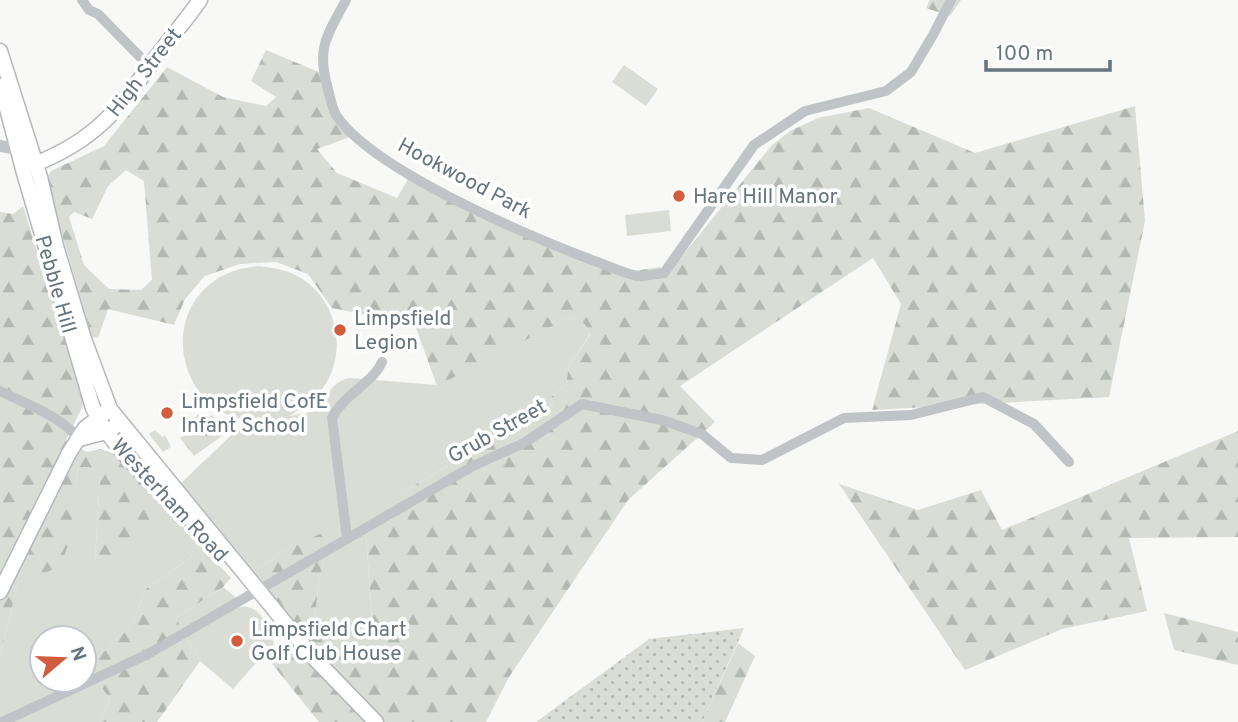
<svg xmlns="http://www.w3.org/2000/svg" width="1238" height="722" font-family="Overpass,sans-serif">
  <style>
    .grass { fill: #d9ddd6; fill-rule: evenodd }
    .forest { fill: url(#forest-firs); fill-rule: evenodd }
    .park { fill: url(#park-crowns) }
    .garden { fill: url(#garden-dots) }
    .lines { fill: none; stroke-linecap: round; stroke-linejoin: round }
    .secondary-casing { stroke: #b3b8bc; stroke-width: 17 }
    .primary-casing { stroke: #b4b8bb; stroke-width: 17 }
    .minor { stroke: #c0c4c7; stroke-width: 10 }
    .tertiary { stroke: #c0c4c7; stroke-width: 12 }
    .secondary { stroke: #fff; stroke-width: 14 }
    .primary { stroke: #fff; stroke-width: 14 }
    .poi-dot { fill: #d15c3e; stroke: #fff; stroke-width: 2.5 }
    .labels { text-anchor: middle; stroke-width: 7; stroke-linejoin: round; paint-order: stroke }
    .street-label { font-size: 21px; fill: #66747e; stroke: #fff }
    .poi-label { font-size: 21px; fill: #66747e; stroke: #fff; text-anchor: start }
  </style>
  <defs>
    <pattern id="forest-firs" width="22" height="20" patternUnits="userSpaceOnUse" patternTransform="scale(1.75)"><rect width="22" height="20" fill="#d9ddd6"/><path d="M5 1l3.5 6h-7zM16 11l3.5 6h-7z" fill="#b4b8b3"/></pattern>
    <pattern id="park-crowns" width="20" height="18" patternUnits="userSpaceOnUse" patternTransform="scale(1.75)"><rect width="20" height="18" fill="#d9ddd6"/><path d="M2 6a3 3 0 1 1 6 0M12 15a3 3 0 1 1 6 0" fill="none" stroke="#b4b8b3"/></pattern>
    <pattern id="garden-dots" width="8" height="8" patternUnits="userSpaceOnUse" patternTransform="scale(1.75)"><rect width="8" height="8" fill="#d9ddd6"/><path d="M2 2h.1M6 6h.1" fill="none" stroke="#b4b8b3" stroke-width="1.8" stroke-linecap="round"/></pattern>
  </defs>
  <rect width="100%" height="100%" fill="#f8f8f6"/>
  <g class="grass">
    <path d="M624,65L658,89L646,106L612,82Z"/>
    <path d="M669,210L671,231L627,236L625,215Z"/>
    <path d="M259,266C274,268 288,270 301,278C338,302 348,352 323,388C315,401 301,407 290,416L321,410C328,394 331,382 350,378L437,385L568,318C581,319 586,322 590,334L569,366L566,384L551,397L554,404L404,491L410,509L366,534L373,633L342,659L315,615L319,582L328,541L322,534L281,552L250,575L189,499L181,483L242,425L261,421C249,419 236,419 224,413C177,388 168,319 209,285C224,272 241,268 259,266Z"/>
    <path d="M87,467L100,474L95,561L168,522L194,552L190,558L146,589L131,626L92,663L99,684L110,699L100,722H0V657L22,566L67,547L78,469ZM42,638H84V680H42Z"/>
    <path d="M223,587L234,596L240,607C261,604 268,627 274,643L271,651L263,655L233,689L200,661L176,618Z"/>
  </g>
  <g class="forest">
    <path d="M930,0H961L950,16L926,8Z"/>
    <path d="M266,50L321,73L350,137L317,149L337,173L397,198L409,177L622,273L659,267L670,271L771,146L790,131L818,118L869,108L975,153L1135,106L1145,221L1109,397L872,410L901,304L873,258L680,386L715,422L628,500L509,677L486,722H319L269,660L298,633L250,575L281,552L322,533L328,541L319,582L315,615L343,658L373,632L366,534L409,509L404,491L554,404L551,397L566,384L569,366L590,335C586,322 581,319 568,318L437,386L415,325L332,308L308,274L276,262L240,264L205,276L185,299L174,325L108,309L98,338L92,337L46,180L51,171L104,146L167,67L223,97L266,106L276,97L251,81ZM126,170L144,181L152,280L141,290L109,289L84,265L69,217L74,212L92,219L108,186Z"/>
    <path d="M23,206L84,401C80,415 71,427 66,441L87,452L100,449L113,453L231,578L223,587L176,618L200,661L157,722H100L110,699L99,684L92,663L131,626L146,589L190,558L194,552L168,523L109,557L95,561L100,474L87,467L78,469C75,489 72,548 61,562C56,569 49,571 42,574L22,566L0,657V212L13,214Z"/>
    <path d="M1238,431V537L1129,538L1147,611L1062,629L965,670L839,484L918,510L981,490L1002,530Z"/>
    <path d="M1164,613L1238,632V665L1174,650Z"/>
    <path d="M738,643L755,656L725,722H702Z"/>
  </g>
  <g class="park">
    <path d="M199,414L204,421L212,415L226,433L194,456L180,438L190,432L189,426L192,424L190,421Z"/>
    <path d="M155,430L162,437L165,435L171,447L163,452L149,434Z"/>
  </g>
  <path class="garden" d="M744,628L702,722H536L649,639Z"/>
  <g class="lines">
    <g class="secondary-casing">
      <g id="secondary">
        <path d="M25,160L35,164C98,139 119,108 157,56C171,37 187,19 200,0"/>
        <path d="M79,439L106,432L117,425"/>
        <path d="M0,592L69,453L85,428L110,409"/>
      </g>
    </g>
    <g class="primary-casing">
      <g id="primary">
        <path d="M0,51L40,177L56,246L84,339L110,409L313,657L376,722"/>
        <path d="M1,86L24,173L93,408C113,452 161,489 195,524"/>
      </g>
    </g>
    <g class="minor">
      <path d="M82,0L89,10L98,14L150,67"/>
      <path d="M346,0C327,36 316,47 328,89C330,97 332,108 336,115C372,170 529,236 592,260C607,265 622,273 637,276C646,277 655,274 664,273L754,145L805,111L886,91L911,72L933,35L951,0"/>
      <path d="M0,391C26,404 61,416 79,439"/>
      <path d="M347,538L332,418C344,394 374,382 382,362"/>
      <path d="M2,722L148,654L473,466L524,443L582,404L662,420L702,434L731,458L762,460L844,418L911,415L983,397L1034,424L1069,462"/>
    </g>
    <path class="tertiary" d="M0,146L17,149"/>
    <use href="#secondary" class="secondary"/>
    <use href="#primary" class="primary"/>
  </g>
  <g class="poi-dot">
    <circle cx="679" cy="196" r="7"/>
    <circle cx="340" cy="330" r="7"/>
    <circle cx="167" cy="413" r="7"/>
    <circle cx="237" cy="641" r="7"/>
  </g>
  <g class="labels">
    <g class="street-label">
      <text transform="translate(144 72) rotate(-52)" y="7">High Street</text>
      <text transform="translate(465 178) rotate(28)" y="7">Hookwood Park</text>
      <text transform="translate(56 284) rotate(74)" y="7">Pebble Hill</text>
      <text transform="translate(497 431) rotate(-29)" y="7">Grub Street</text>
      <text transform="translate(170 500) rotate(47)" y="7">Westerham Road</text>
    </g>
    <g class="poi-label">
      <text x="693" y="203">Hare Hill Manor</text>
      <text x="354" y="325">Limpsfield<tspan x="354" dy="24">Legion</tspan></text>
      <text x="181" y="408">Limpsfield CofE<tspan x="181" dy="24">Infant School</tspan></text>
      <text x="251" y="636">Limpsfield Chart<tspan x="251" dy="24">Golf Club House</tspan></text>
    </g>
  </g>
  <g transform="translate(63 659) rotate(71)"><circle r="33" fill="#ffffff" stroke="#c2c7cb" stroke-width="2"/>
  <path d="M0-5L12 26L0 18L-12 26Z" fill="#d15c3e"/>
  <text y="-10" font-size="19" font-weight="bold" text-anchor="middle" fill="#66747e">N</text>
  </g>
  <path d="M986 60v10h124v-10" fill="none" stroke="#66747e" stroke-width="3.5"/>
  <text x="996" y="60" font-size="21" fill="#66747e" stroke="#ffffff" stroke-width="5" paint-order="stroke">100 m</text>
</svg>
